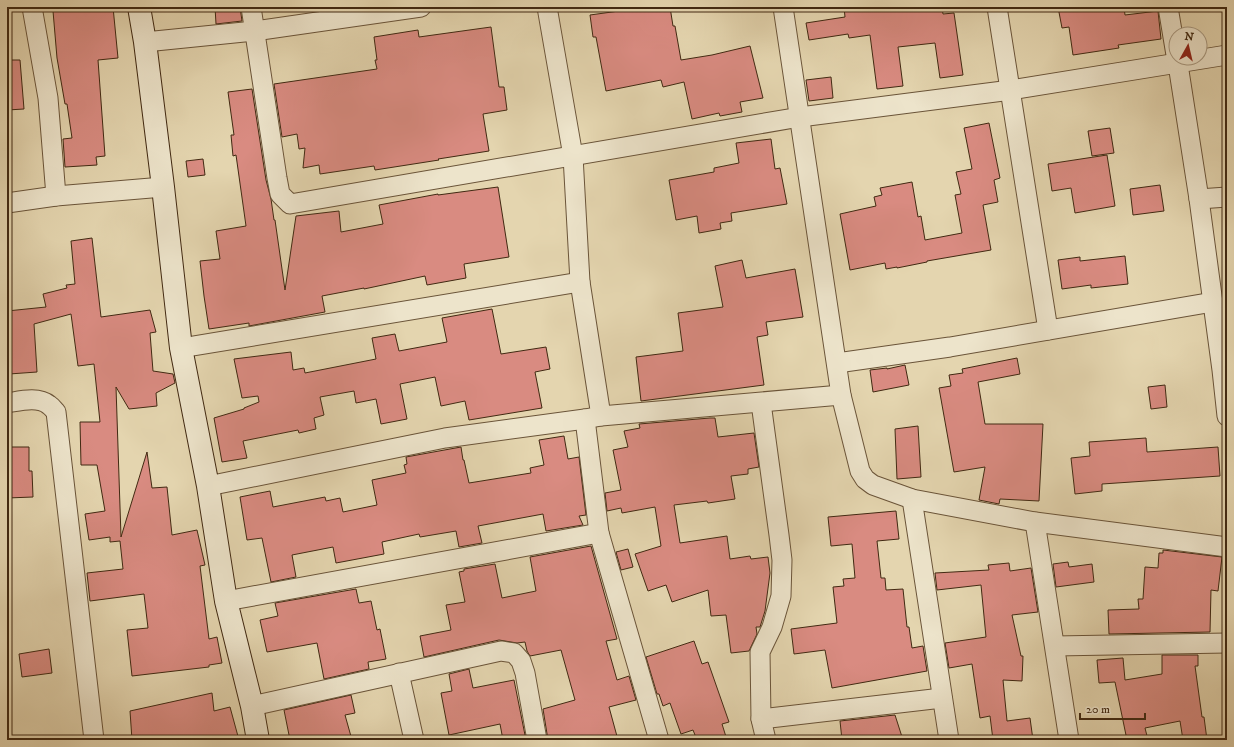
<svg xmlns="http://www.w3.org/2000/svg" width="1234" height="747" font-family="'IM FELL DW Pica',serif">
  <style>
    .building { fill: #d98b81; stroke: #412912 }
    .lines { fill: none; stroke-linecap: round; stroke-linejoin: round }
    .street-casing { stroke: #6a5439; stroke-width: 21 }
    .secondary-casing { stroke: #412912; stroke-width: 24 }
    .street { stroke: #ede4cb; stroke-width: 19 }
    .secondary { stroke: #ede4cb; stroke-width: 22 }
  </style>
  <rect width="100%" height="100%" fill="#e4d5af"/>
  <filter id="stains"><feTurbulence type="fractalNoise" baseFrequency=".005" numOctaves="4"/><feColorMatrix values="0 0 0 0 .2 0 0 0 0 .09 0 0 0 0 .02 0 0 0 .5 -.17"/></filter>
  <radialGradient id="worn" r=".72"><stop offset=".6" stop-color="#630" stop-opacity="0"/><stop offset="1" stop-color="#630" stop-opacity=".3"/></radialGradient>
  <g class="building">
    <path d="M75,7H78V10L113,7L118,58L98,60L105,156L96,157L97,165L65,167L63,139L72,138L67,104H65L57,58L53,11Z"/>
    <path d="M215,7H240L242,21L216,24Z"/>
    <path d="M648,7H670L673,26H675L681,60L712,55L750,46L763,98L740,102L742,112L720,116L719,113L692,119L684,82L663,87L661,80L606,91L596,37H593L590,15Z"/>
    <path d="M844,7H942L943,14L954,13L963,75L940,78L935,43L898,47L903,86L877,89L870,35L849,38L848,34L809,40L806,23L845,17Z"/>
    <path d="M1058,7H1124L1125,15L1158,11L1161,39L1118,45L1119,48L1073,55L1069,27L1062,28Z"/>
    <path d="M491,27L499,87H504L507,110L483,114L489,151L438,159L439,160L375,170L374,166L320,174L319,165L303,168L305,148L299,149L297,134L282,137L274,84L377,69L375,60H377L374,37L418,30L419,37Z"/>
    <path d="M7,60H20L24,109L7,110Z"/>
    <path d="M831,77L833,98L809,101L806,80Z"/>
    <path d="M252,89L266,180L271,199L274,220H275L285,290L296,216L339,211L341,232L383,224L379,205L438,194V195L498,187L509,257L464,264L466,278L427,285L425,276L364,289V288L322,296L325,312L249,326V323L209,329L204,296L200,261L220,259L216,231L246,226L236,155L233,156L231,135H234L228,92Z"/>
    <path d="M989,123L1000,178L994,180L998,202L983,205L991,250L927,261V262L897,268V267L886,269L885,263L850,270L840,214L876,206L874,197L882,195L880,188L912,182L918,217L921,216L925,240L962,233L955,195L961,194L956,172L972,169L964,128Z"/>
    <path d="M1110,128L1114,153L1092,156L1088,131Z"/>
    <path d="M771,139L775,169L780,168L787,204L731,213L732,221L720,223L721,229L699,233L697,216L676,220L669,180L714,172V168L739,163L736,143Z"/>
    <path d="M1107,155L1115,206L1075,213L1071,188L1052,191L1048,164Z"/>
    <path d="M203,159L205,175L188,177L186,161Z"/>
    <path d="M1160,185L1164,211L1133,215L1130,189Z"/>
    <path d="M92,238L101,317L150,310L156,332L150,333L153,371L173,374L175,383L156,393L157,406L129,409L116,387L121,537L147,452L152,488L167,487L172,535L197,530L205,565L200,566L209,639L217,637L222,663L209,665V667L132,676L127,630L148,628L144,594L90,601L87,573L123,569L120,541L110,542V537L89,540L85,514L105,511L97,465H81L80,422H100L94,364L78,366L71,314L34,324L37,372L9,374L7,342V311L46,307L43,294L67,288L66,285L75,284L71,241Z"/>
    <path d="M1125,256L1128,284L1091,288V285L1062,289L1058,260L1080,257V261Z"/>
    <path d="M742,260L746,278L795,269L803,317L766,322L768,335L757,337L764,385L641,401L636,357L683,351L678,313L723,307L715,266Z"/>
    <path d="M492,309L501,354L546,347L550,369L535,372L542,408L469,420L465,401L441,406L435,377L400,384L407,419L381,424L376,399L356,403L354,391L320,397L324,415L314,418L316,429L299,433L298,430L243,441L247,458L222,462L214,418L244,409V408L259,402L258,396L242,398L234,359L291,352L293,370L304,368L305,373L376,359L372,338L395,334L399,351L447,342L442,318Z"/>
    <path d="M1017,358L1020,374L978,382L985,424H1043L1039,501L1000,499L999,504L979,500L985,467L954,472L939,388L951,386L949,375L963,373L962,369Z"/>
    <path d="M905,365L909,385L873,392L870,370L887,368V369Z"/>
    <path d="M1165,385L1167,407L1151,409L1148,387Z"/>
    <path d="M710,418H715L718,437L754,433L759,467L748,469V474L731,476L735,499L708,503L707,501L674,505L680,543L727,536L730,559L750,556L751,559L768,557L770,573L765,611L760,627H756L757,634L749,651L731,653L726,615L711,616L708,590L672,602L666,585L648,591L635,554L661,546L655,507L622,513L621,508L607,511L605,493L621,490L613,450L628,447L624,431L640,428L639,424Z"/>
    <path d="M918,426L921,477L897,479L895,429Z"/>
    <path d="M564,436L568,459L579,457L586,515L579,516L583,525L546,531L543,514L478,526L482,543L459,547L456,531L420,537L419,534L382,542L384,554L336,563L333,547L292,555L296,577L271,582L262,538L247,540L240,497L270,491L273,507L325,497L326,501L340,498L343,512L377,505L372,480L406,473L404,465L407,464L406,457L461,447L463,460H464L469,483L531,473L530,468L544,465L539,440Z"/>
    <path d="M1146,438L1147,452L1218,447L1220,476L1102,484V491L1075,494L1071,458L1090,456L1089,442Z"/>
    <path d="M7,447H29V471H32L33,497L7,498Z"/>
    <path d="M896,511L899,539L877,541L881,578H885L886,590L903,589L907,627H909L912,648L923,646L927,671L832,688L825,650L794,654L791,629L837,623L833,587L844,586L843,579L855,578L852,544L831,546L828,517Z"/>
    <path d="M591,546L617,639L606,641L617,680L629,676L636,700L609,707L618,740H548L543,709L575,700L561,650L530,656L527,651L525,642L517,643L499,640L424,657L420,636L451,630L446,605L465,602L459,572L464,571V569L495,564L502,598L536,591L530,557Z"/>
    <path d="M628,549L633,567L621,570L616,552Z"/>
    <path d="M1163,550L1222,557L1218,591L1211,590L1210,632L1109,634L1108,610L1139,609L1138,599H1143L1145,567L1158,568L1159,553H1163Z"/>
    <path d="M1068,562L1069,567L1092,564L1094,582L1056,587L1053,564Z"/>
    <path d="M1009,563L1010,571L1031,568L1038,612L1012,615L1021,656H1023L1022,681L1003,680L1007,721L1030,718L1033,740H993L990,716L980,718L972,664L949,668L945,643L986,637L981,585L937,590L935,573L989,570L988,565Z"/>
    <path d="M356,589L359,603L371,601L377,630L380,629L386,659L368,662L369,669L324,679L317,643L267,652L260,620L278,616L275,603Z"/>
    <path d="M694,641L702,664L708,662L729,722L722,724L727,740H697L693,730L681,734L670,703L663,706L659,694H657L646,657Z"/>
    <path d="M49,649L52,673L22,677L19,654Z"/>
    <path d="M1162,655H1198V666H1195L1202,717H1204L1207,740H1183L1180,721L1145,728L1148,740H1127L1115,682L1099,683L1097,660L1123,658L1125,680L1162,674Z"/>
    <path d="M469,669L473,688L514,680L526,740H503L500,724L449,735L441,693L452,691L449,674Z"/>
    <path d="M212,693L214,711L230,707L239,740H132L130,711Z"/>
    <path d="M351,695L355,713L345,715L352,740H290L284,710Z"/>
    <path d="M895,715L903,740H842L840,721Z"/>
  </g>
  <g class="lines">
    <g class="street-casing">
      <g id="street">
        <path d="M32,7L48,98L56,196"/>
        <path d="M251,7L277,178L280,194L290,204L800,117L1011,90L1227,55"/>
        <path d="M783,7L841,395L860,471L865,479L873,485L912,499L1035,522L1227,547"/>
        <path d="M997,7L1048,330"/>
        <path d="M1168,7L1176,55"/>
        <path d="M145,42L254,31L421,7"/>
        <path d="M1177,58L1199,199L1222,370L1227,416"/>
        <path d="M1199,199L1227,197"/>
        <path d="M7,203L56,196L163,187"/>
        <path d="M181,348L580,282"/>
        <path d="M837,363L950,347L1213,302"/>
        <path d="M7,403C20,401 38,396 49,405C52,407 54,410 56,412L94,740"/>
        <path d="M761,403L779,535L782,560L781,596L772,627L760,652L761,719L766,740"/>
        <path d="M601,416L841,395"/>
        <path d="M585,419L599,533L659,740"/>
        <path d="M208,486L445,438L585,419L601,416L580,282L573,156L547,7"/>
        <path d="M912,499L949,740"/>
        <path d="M1035,522L1069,740"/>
        <path d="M226,601L599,533"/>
        <path d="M1055,646L1227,643"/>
        <path d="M399,673L414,740"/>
        <path d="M252,706L501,651L514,653L521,661L525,673L537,740"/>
        <path d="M761,719L942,698"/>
      </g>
    </g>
    <g class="secondary-casing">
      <path id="secondary" d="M139,7L145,42L163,187L181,348L208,486L226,601L252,706L258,740"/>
    </g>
    <use href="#street" class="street"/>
    <use href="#secondary" class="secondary"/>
  </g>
  <rect width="1234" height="747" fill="none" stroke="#e4d5af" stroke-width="24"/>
  <rect x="8" y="8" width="1218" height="731" fill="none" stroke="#412912" stroke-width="2"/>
  <rect x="12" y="12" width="1210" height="723" fill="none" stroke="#412912"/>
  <g transform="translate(1188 46) rotate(8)"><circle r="19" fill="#ede4cb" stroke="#a89981"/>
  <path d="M0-3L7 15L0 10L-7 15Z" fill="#8f2418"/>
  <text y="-6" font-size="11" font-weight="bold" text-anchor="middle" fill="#412912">N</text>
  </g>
  <path d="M1080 713v6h65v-6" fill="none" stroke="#412912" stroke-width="2"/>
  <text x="1086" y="713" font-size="12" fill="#412912" stroke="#ede4cb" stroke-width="3" paint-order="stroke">20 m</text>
  <rect width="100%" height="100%" filter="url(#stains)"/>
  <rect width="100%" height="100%" fill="url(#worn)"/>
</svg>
